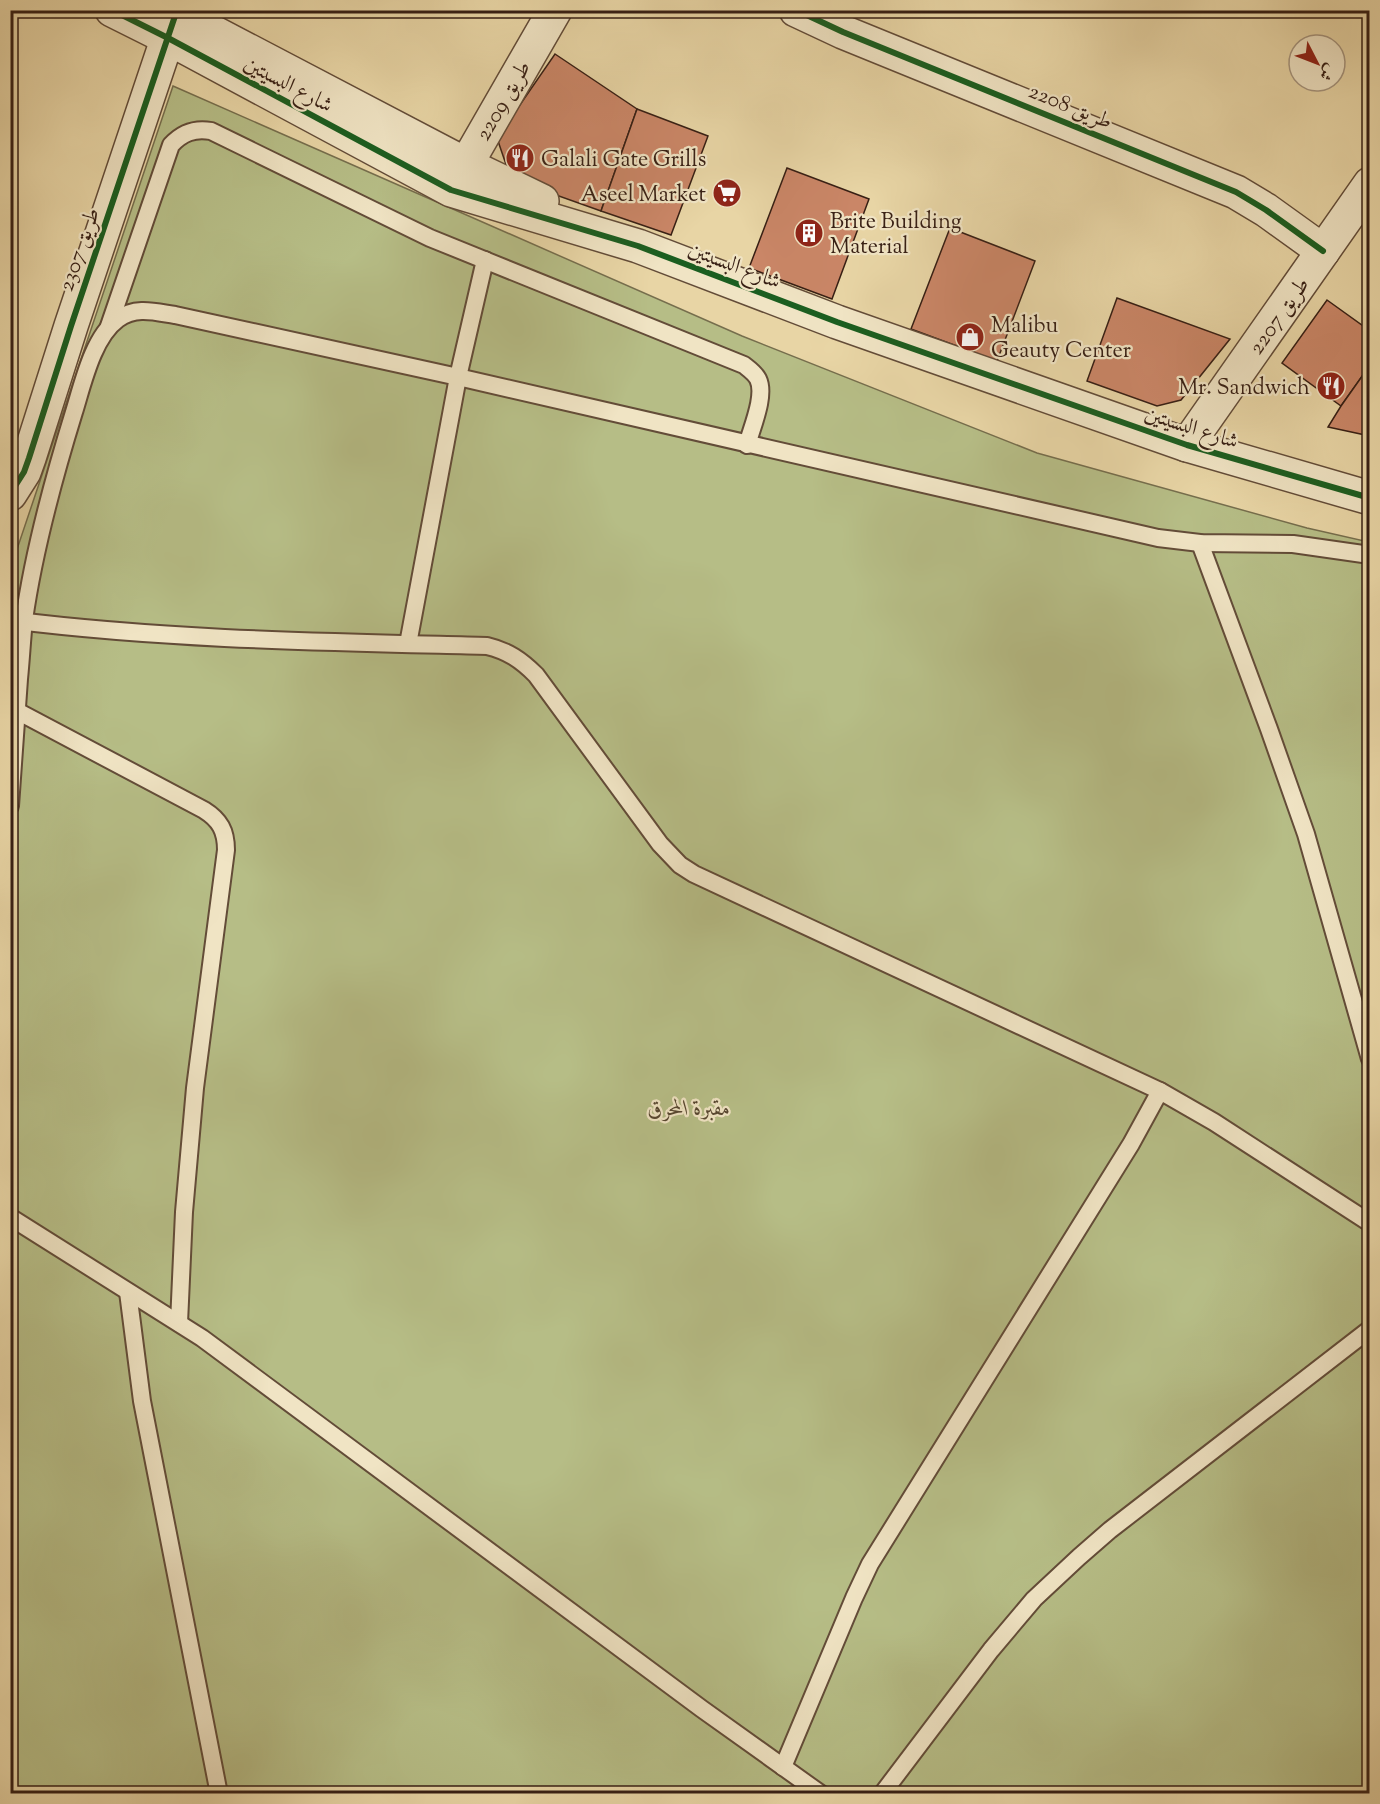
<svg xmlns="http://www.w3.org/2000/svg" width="1380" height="1804" font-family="'Sorts Mill Goudy',Amiri,serif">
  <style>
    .green { fill: #b6bd86; stroke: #766e4d; stroke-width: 1.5 }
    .building { fill: #ca8667; stroke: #371f14; stroke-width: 1.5 }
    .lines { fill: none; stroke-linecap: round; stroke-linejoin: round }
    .service-casing { stroke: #634c38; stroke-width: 20 }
    .minor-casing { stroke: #634c38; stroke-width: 36 }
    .tertiary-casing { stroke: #634c38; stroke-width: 36 }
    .service { stroke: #f0e4c4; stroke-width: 16 }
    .minor { stroke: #f0e4c4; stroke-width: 33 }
    .tertiary { stroke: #f0e4c4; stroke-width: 33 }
    .cycleway-casing { stroke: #f0e4c4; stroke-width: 10 }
    .cycleway { stroke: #1b5e20; stroke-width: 6 }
    .labels { text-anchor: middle; stroke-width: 4.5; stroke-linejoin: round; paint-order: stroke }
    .street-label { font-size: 22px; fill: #371f14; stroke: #f0e4c4 }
    .poi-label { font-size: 22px; fill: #371f14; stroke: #f0e4c4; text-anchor: start }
    .park-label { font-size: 22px; font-style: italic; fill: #574630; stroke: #f0e4c4 }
  </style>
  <rect width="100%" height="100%" fill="#e8d5a5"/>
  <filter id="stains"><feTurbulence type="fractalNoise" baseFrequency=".00333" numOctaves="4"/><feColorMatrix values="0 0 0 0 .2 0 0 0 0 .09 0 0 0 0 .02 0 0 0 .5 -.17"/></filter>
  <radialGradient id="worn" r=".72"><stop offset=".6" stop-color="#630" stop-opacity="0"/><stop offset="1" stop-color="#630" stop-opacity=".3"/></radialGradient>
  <path class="green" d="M173,86L742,336L1037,453L1307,528L1369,542V1793L11,1794V567Z"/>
  <g class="building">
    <path d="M555,54L637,109L601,211L511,179L497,138Z"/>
    <path d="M637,109L708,136L671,235L601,211Z"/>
    <path d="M787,168L869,199L832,299L749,268Z"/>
    <path d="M950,228L1035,261L997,361L911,329Z"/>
    <path d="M1117,298L1230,339L1181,400L1157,406L1087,381Z"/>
    <path d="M1327,300L1370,331V365L1341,406L1282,363Z"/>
    <path d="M1370,365V436L1328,427L1341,406Z"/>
  </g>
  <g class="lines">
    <g class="service-casing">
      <g id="service">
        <path d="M109,326L171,145C182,133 194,128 211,131L430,238L744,365C749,369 755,373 758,379C766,395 752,427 747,445"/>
        <path d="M1200,543L1269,729L1306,834L1370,1059"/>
        <path d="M10,620C169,640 328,642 487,646C508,651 521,660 536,675L660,844L680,865L694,874L1160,1091L1214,1122L1370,1223"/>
        <path d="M408,644L458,377L485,260"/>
        <path d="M17,711L204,810C220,820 226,831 226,850L195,1088L184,1212L179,1323"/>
        <path d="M10,806C13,764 16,721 19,679C21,659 22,639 24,620C34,549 53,480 74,412C83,383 93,337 118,319C136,306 155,312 175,315L458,377L1158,538L1200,543L1293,544L1370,555"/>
        <path d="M10,1217L202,1338L702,1709L821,1794"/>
        <path d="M128,1292L142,1401L219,1794"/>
        <path d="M783,1767L854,1598L870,1564L1131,1144L1160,1091"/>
        <path d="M882,1794L991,1650L1034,1599L1079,1557L1110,1530L1370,1329"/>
      </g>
    </g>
    <g class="minor-casing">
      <g id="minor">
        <path d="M796,10L843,32L1236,192L1266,210L1323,251"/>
        <path d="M452,189L555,10"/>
        <path d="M1187,445L1370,184"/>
        <path d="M10,494L24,472L29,458L71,326L176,13"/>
      </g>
    </g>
    <g class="tertiary-casing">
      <g id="tertiary">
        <path d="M112,10L168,38L451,190L638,246L837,322L1187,445L1370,498"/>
        <path d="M171,10L465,164L542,201"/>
      </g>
    </g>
    <use href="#service" class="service"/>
    <use href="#minor" class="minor"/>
    <use href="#tertiary" class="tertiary"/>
    <g class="cycleway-casing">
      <g id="cycleway">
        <path d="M112,10L168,38L451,190L638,246L837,322L1187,445L1370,498"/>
        <path d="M796,10L843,32L1236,192L1266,210L1323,251"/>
        <path d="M10,494L24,472L29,458L71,326L176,13"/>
      </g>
    </g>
    <use href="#cycleway" class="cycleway"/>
  </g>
  <defs>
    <g id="restaurant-disc" transform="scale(1.5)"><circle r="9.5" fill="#8f2418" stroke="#f0e4c4"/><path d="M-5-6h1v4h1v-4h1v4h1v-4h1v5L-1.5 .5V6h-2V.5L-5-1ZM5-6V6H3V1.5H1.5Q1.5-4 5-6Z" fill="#fff"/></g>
    <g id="supermarket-disc" transform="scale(1.5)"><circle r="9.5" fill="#8f2418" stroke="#f0e4c4"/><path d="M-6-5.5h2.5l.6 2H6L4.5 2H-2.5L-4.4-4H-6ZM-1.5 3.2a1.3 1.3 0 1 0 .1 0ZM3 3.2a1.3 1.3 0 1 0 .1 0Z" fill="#fff"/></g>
    <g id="building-disc" transform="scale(1.5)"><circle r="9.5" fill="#8f2418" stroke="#f0e4c4"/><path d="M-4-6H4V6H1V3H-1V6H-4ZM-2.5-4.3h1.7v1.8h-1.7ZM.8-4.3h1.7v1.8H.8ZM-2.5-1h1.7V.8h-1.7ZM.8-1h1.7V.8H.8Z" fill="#fff"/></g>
    <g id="shop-disc" transform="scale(1.5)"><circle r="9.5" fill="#8f2418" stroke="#f0e4c4"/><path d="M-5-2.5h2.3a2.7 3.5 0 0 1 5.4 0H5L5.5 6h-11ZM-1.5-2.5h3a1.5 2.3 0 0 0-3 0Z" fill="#fff"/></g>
  </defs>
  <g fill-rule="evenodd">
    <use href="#restaurant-disc" x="520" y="158"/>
    <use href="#supermarket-disc" x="727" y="193"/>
    <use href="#building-disc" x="809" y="233"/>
    <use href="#shop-disc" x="970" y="337"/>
    <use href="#restaurant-disc" x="1331" y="386"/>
  </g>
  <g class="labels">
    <g class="street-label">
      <text transform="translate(289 83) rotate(28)" y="8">شارع البسيتين</text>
      <text transform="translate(502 100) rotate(-60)" y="8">طريق 2209</text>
      <text transform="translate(1071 105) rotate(22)" y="8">طريق 2208</text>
      <text transform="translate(78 249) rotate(-71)" y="8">طريق 2307</text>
      <text transform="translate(735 264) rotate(21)" y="8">شارع البسيتين</text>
      <text transform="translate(1278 315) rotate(-55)" y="8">طريق 2207</text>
      <text transform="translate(1192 426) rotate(18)" y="8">شارع البسيتين</text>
    </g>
    <g class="poi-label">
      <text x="541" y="166">Galali Gate Grills</text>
      <text x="706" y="201" text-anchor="end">Aseel Market</text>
      <text x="830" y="228">Brite Building<tspan x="830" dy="25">Material</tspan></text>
      <text x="991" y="332">Malibu<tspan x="991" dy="25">Geauty Center</tspan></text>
      <text x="1310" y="394" text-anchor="end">Mr. Sandwich</text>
    </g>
    <g class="park-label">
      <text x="689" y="1115">مقبرة المحرق</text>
    </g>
  </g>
  <rect width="1380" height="1804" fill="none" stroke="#e8d5a5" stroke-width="36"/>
  <rect x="12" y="12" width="1356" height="1780" fill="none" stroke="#371f14" stroke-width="3"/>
  <rect x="18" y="18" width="1344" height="1768" fill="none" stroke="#371f14" stroke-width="1.5"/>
  <g transform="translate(1317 63) rotate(132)"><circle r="28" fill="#f0e4c4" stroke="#a6957e" stroke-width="1.5"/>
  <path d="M0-4.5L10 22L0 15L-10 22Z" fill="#8f2418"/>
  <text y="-9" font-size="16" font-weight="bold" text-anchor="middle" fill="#371f14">ش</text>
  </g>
  <rect width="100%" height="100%" filter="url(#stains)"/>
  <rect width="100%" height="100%" fill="url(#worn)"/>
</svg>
